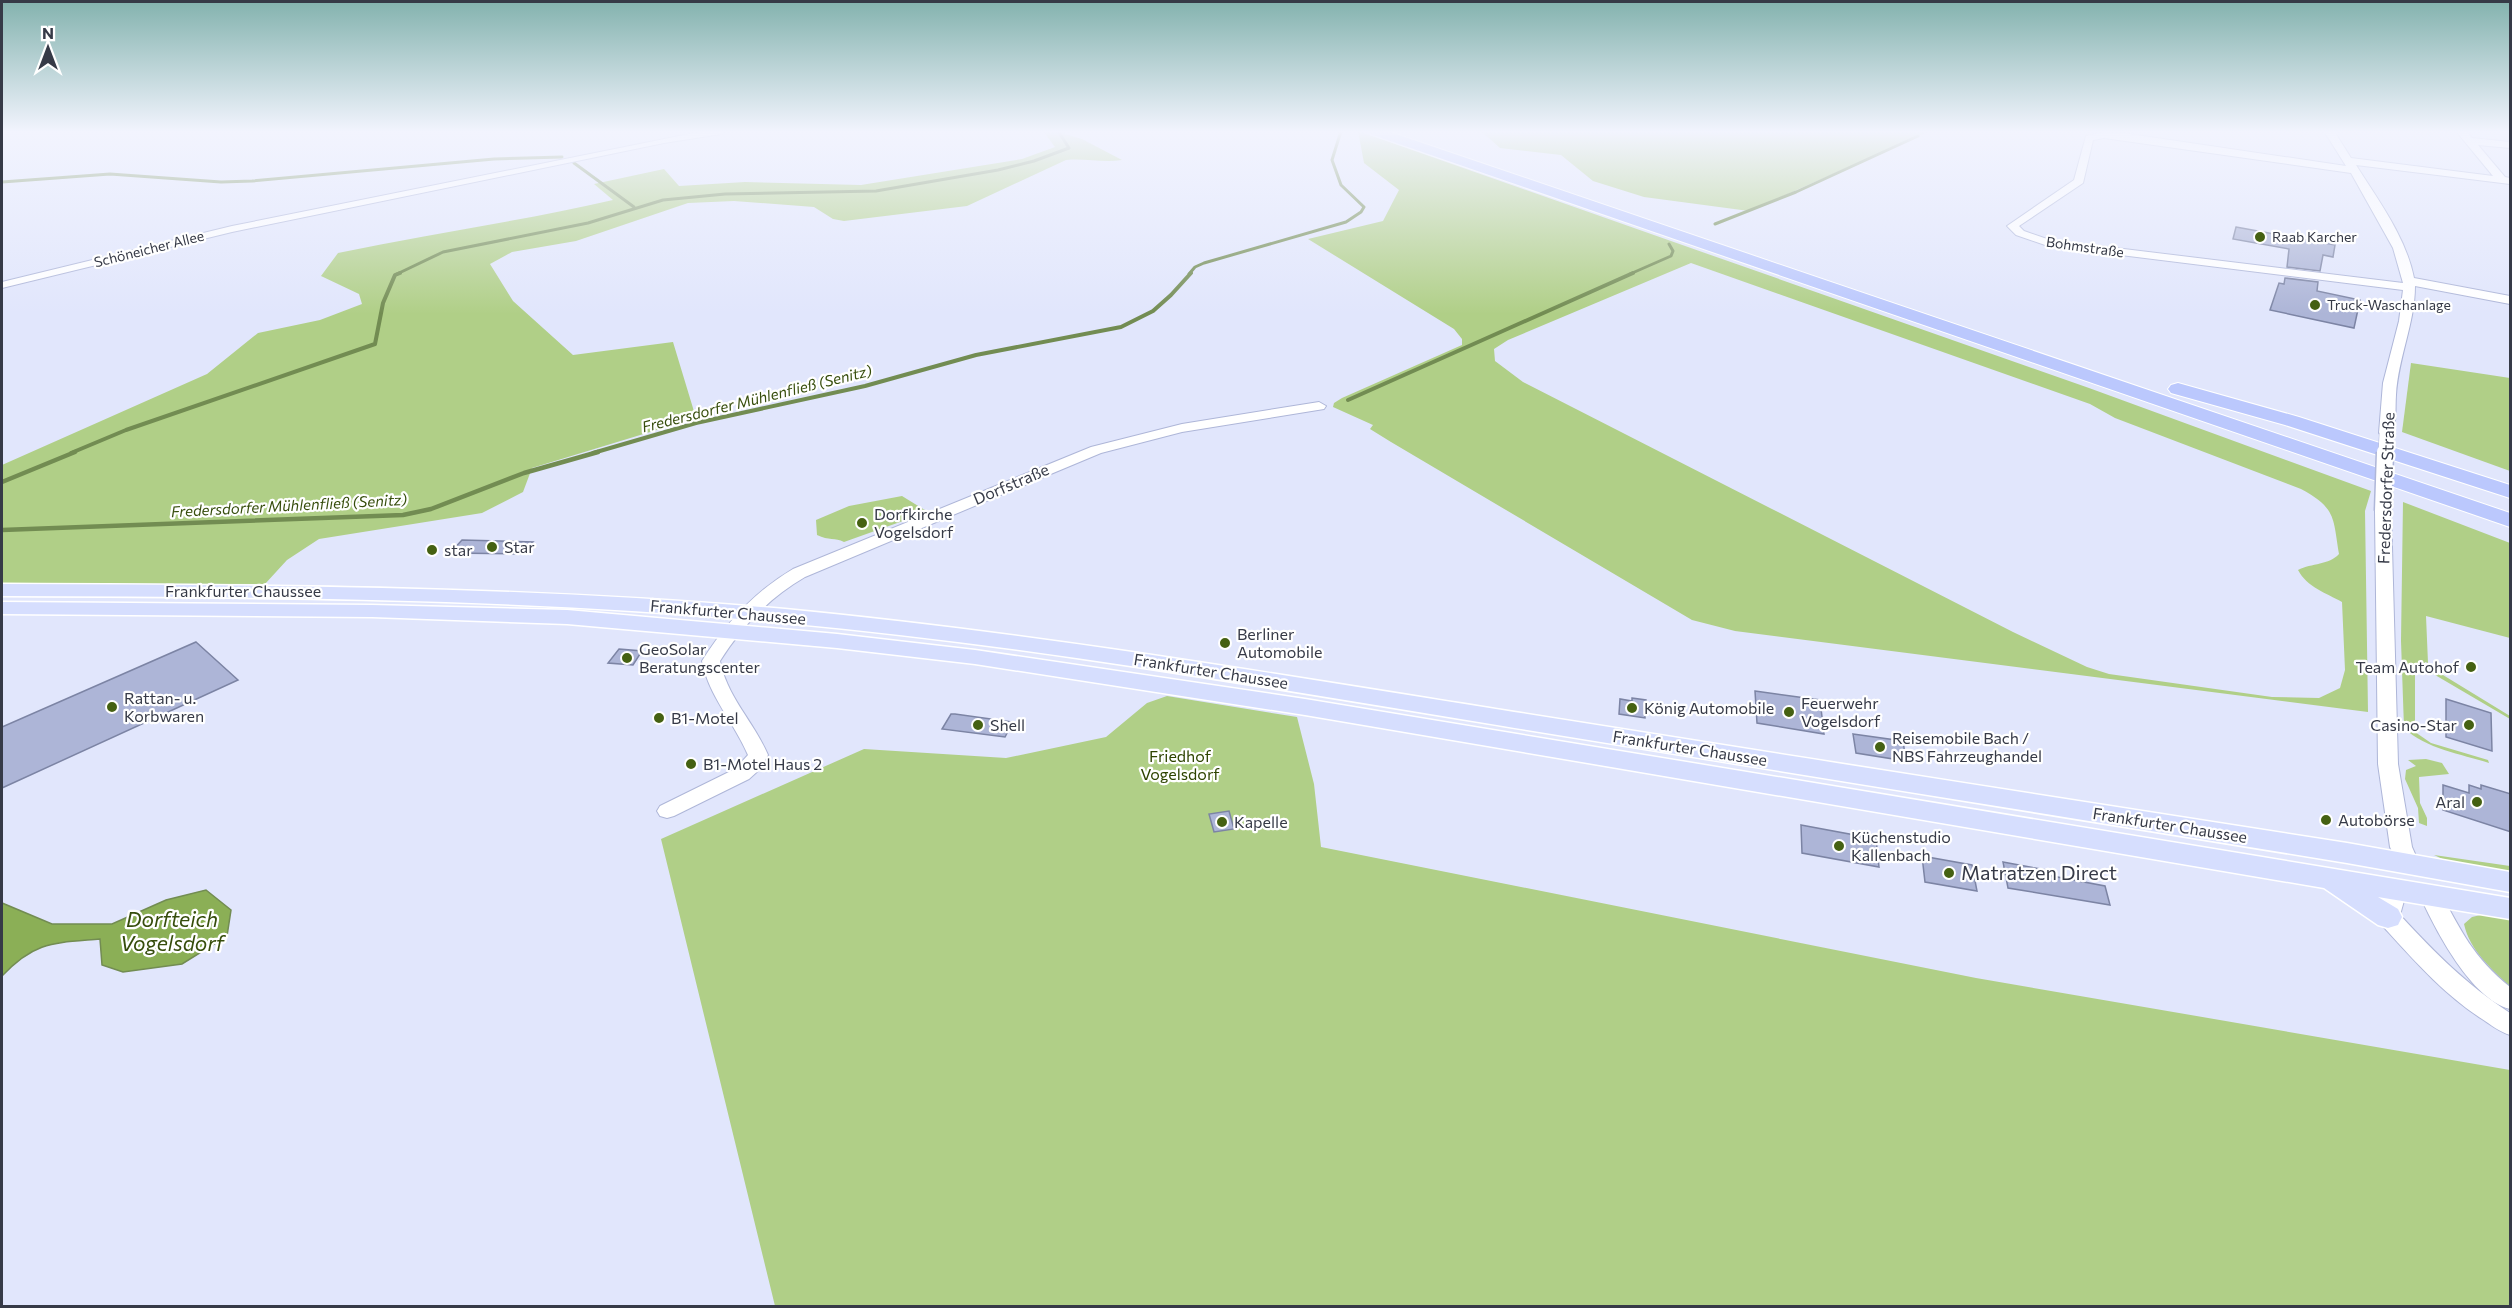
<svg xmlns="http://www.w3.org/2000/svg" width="2512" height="1308" font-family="Commissioner,sans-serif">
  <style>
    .green { fill: #b0cf87; fill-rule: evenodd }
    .water { fill: #8baf56; stroke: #728c52; stroke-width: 1.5 }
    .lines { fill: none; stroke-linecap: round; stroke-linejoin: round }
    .stream-far2 { stroke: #728c52; stroke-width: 3 }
    .stream-far1 { stroke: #728c52; stroke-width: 4 }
    .stream { stroke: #728c52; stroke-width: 4.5 }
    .building { fill: #adb5d7; stroke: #7c84a4; stroke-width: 1.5 }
    .minor-casing { stroke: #aeb6d8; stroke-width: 2 }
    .major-casing { stroke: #fff; stroke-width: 3 }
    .highway-casing { stroke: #fff; stroke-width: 2 }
    .minor { fill: #fff; fill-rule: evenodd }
    .major { fill: #d6defe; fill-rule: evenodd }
    .highway { fill: #bbc8fd; fill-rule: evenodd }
    .minor-bridge-far1-casing { stroke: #aeb6d8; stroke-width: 14; stroke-linecap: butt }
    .minor-bridge-casing { stroke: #aeb6d8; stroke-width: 19; stroke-linecap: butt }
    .minor-bridge-far1 { stroke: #fff; stroke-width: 13 }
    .minor-bridge { stroke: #fff; stroke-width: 16 }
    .poi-dot { fill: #456112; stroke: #fff; stroke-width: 2 }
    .labels { text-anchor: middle; stroke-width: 4.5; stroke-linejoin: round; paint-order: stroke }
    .far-poi-label { font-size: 14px; fill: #363a47; stroke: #fff; text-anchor: start }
    .far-street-label { font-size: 14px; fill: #363a47; stroke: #fff }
    .far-water-label { font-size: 15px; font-style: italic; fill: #364d0c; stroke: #fff }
    .street-label { font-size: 16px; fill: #363a47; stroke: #fff }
    .poi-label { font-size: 16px; fill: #363a47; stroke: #fff; text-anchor: start }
    .park-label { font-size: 16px; fill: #2e4400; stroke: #fff }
    .near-poi-label { font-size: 20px; fill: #363a47; stroke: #fff; text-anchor: start }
    .near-water-label { font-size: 21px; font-style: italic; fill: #364d0c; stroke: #fff }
  </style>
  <rect width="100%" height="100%" fill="#e1e6fc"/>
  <g class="green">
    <path d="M1043,131H1065V134L1082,139L1122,160C1103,163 1085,158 1066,160L967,206L844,221L833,219L814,207L734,201L688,203L576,241L512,252L490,264L513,301L573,355L673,342L696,418L532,468L523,492L482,513L319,539L287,560L265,584L2,583V465L207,374L258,333L320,320L362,304L359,294L321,276L338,253C429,234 522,221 613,200L594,184L664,169L679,186L745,182L861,185L1022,159L1055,147Z"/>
    <path d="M1358,131L2089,388L2371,491L2365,511L2368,712L1735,631L1692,620L1391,442L1370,429L1373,425L1333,407L1334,403L1342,398L1462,345V339L1454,329L1308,239L1383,221L1399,190L1364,163ZM1691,263L2090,404L2115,418L2301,489C2336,508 2333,517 2339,554C2329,565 2312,563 2298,570C2307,587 2326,593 2342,602L2345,670L2340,688L2319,698L2272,697L2109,674L2087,667L2013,632L1523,382L1495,361L1494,349L1508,340Z"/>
    <path d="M1481,131H1930L1749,211L1644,197L1593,181L1561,155L1500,148Z"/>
    <path d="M2411,363L2510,378V471L2402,432Z"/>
    <path d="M902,496L928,512L844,542C835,537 829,541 817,535L816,520L849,506Z"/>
    <path d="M2403,502L2510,543V638L2426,616L2428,663L2425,662V664L2510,716V719L2430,672L2415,668V732L2431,743L2488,760L2489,763C2461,754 2426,749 2404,728L2401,641Z"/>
    <path d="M1167,696L1297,717L1314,784L1321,847L1976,978L2510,1070V1306H775L661,839L864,749L1006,758L1106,737L1147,703Z"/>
    <path d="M2426,759L2442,763L2449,774L2419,777L2420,803L2427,818V826L2419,823L2418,808L2405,779L2406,770L2416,766L2408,760Z"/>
    <path d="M2434,855L2510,866V873L2451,863Z"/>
    <path d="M2485,914L2510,917V987C2491,968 2470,951 2464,924L2472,917Z"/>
  </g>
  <path class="water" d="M206,890L231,910L227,936L182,964L123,972L102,965L100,939C54,943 35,941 2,976V903L52,924H112L166,900Z"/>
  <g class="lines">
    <g class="stream-far2">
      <path d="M574,163L634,207"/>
      <path d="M2,182L110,174L221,182L252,181L494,159L562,157"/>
      <path d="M1715,224L1796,192L1918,136"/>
      <path d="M397,274L443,252L588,223L663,200L725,194L876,191L998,170L1034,161L1069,148L1058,131"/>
      <path d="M1189,274L1195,267L1204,263L1346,222L1361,212L1364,207L1341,185L1332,160L1341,131"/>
      <path d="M1630,274L1671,256L1673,251L1669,244"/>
    </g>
    <g class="stream-far1">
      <path d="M1348,400L1633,273"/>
      <path d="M71,453L126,430L375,344L383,303L395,275L400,273"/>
      <path d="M593,453L696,423L865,386L976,355L1121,327L1153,311L1171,295L1191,273"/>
    </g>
    <g class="stream">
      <path d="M2,482L75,452"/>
      <path d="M2,530L403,515L431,509L524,473L598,452"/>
    </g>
  </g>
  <g class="building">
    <path d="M2236,227L2335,245L2333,257L2323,255L2320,271L2287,267L2289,249L2233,239Z"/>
    <path d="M2285,278L2318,282L2317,291L2360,300L2354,328L2270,310L2279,283L2284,284Z"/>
    <path d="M462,540L533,542L522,554L450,553Z"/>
    <path d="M196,642L238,680L2,788V727Z"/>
    <path d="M619,649L642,651L633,665L608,663Z"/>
    <path d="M1755,691L1820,700L1824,734L1757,723Z"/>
    <path d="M1632,698L1646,700L1645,718L1619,714L1620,699L1632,701Z"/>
    <path d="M2446,699L2491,713L2492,751L2446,737Z"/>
    <path d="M951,714H955L1013,722L1005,737L942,729Z"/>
    <path d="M1853,734L1903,741L1906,761L1856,753Z"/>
    <path d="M2443,785L2469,793V785L2481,789V785L2511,794V832L2443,810Z"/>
    <path d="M1229,811L1234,829L1214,832L1209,814Z"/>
    <path d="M1801,825L1876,839L1879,867L1802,853Z"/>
    <path d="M1922,856L1972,865L1977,891L1925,882Z"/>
    <path d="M2003,862L2046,870L2047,875L2105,886L2110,905L2008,888Z"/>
  </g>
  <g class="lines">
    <g class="minor-casing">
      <g id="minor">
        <path d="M704,131H726L721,134L664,143L232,232L2,288V282L232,226Z"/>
        <path d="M2324,131H2334L2351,158L2493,176L2456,131H2466L2472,138L2510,142V148L2478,145L2505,177L2510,178V184L2356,165C2378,200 2406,237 2414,278L2510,296V304L2415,286C2415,323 2398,358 2396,395C2395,408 2397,425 2391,436H2381L2379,433L2383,383L2399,321L2403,290L2048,246L2016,235L2007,226L2074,180L2086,136L2104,132L2123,133L2346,166ZM2104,138L2351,173L2393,248L2403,283L2050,240L2024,231L2019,226L2083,183L2093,140Z"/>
        <path d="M1319,402L1326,406L1324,409L1182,432L1101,453L805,577C769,598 742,626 720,661C727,697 754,722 768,755L759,770L749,779L674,816L667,818L660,816L657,811L660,806L735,769L748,755C734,722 709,697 702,661C726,623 754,592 793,569L1091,447L1182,424Z"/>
        <path d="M2383,506L2391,511L2398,764L2412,847L2420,865L2417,871L2409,873L2401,871L2390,847L2378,764L2375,511Z"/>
        <path d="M2396,882L2404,884L2407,890L2400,915C2436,954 2466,984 2510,1013V1035C2500,1032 2491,1025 2482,1019C2442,993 2412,958 2380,923L2377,917L2388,884Z"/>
        <path d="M2431,888L2439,890C2461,931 2473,957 2510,987V1009C2471,999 2436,931 2420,896L2423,890Z"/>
      </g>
    </g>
    <g class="major-casing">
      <g id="major">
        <path d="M2,584C263,585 525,586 785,609C1026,632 1264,672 1502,710C1784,755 2065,799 2347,843L2510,872V892L2347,863C2066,817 1784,772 1503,726C1264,687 1026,645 785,623C525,598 263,597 2,596Z"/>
        <path d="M2,602L372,605L567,610L837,634L975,650L1305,699L2510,898V919L2378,897L2398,909L2402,917L2398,925L2388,928L2378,925L2324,888L1305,715L975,664L837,648L567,624L372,617L2,614Z"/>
      </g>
    </g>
    <g class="highway-casing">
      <g id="highway">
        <path d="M1368,131H1387L2510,513V527L1370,134Z"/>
        <path d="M2178,383L2299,417L2510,485V498L2285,425L2171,393L2168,389L2171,385Z"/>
      </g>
    </g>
    <use href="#minor" class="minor"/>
    <use href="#major" class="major"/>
    <use href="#highway" class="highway"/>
    <g class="minor-bridge-far1-casing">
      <path id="minor-bridge-far1" d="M2385,453L2386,433"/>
    </g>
    <g class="minor-bridge-casing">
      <path id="minor-bridge" d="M2383,511L2385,452"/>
    </g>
    <use href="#minor-bridge-far1" class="minor-bridge-far1"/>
    <use href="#minor-bridge" class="minor-bridge"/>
  </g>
  <linearGradient id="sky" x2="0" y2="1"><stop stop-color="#83b2ae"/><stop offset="0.42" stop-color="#f2f4fe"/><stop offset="1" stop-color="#f2f4fe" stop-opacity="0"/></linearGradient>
  <rect width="2512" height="314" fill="url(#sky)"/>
  <g class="poi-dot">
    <circle cx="2260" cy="237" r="6"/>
    <circle cx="2315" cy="305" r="6"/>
    <circle cx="862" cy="523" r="6"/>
    <circle cx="492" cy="547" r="6"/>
    <circle cx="432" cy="550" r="6"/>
    <circle cx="1225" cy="643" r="6"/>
    <circle cx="627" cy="658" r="6"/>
    <circle cx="2471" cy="667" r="6"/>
    <circle cx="112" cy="707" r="6"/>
    <circle cx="1632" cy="708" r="6"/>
    <circle cx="1789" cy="712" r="6"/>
    <circle cx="659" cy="718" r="6"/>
    <circle cx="978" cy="725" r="6"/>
    <circle cx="2469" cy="725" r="6"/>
    <circle cx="1880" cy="747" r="6"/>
    <circle cx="691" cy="764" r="6"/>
    <circle cx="2477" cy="802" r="6"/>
    <circle cx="2326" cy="820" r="6"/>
    <circle cx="1222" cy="822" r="6"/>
    <circle cx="1839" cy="846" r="6"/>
    <circle cx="1949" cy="873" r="6"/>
  </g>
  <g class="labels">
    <g class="far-poi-label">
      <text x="2272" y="242">Raab Karcher</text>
      <text x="2327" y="310">Truck-Waschanlage</text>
    </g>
    <g class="far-street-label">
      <text transform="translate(2085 247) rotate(8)" y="5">Bohmstraße</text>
      <text transform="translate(149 249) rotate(-14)" y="5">Schöneicher Allee</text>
    </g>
    <g class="far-water-label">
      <text transform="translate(757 399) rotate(-14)" y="5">Fredersdorfer Mühlenfließ (Senitz)</text>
      <text transform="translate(289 506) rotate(-3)" y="5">Fredersdorfer Mühlenfließ (Senitz)</text>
    </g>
    <g class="street-label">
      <text transform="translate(1011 484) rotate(-23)" y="6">Dorfstraße</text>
      <text transform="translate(2386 488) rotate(-88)" y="6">Fredersdorfer Straße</text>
      <text x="243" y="597">Frankfurter Chaussee</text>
      <text transform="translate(728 612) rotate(5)" y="6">Frankfurter Chaussee</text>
      <text transform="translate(1211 671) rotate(9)" y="6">Frankfurter Chaussee</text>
      <text transform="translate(1690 748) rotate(9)" y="6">Frankfurter Chaussee</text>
      <text transform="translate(2170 825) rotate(9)" y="6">Frankfurter Chaussee</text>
    </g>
    <g class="poi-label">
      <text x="874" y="520">Dorfkirche<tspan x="874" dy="18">Vogelsdorf</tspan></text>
      <text x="504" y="553">Star</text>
      <text x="444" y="556">star</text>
      <text x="1237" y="640">Berliner<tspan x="1237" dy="18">Automobile</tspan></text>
      <text x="639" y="655">GeoSolar<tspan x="639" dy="18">Beratungscenter</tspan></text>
      <text x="2459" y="673" text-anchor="end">Team Autohof</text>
      <text x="124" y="704">Rattan- u.<tspan x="124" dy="18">Korbwaren</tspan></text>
      <text x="1801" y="709">Feuerwehr<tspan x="1801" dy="18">Vogelsdorf</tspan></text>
      <text x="1644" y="714">König Automobile</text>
      <text x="671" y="724">B1-Motel</text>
      <text x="990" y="731">Shell</text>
      <text x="2457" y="731" text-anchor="end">Casino-Star</text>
      <text x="1892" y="744">Reisemobile Bach /<tspan x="1892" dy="18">NBS Fahrzeughandel</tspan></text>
      <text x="703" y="770">B1-Motel Haus 2</text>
      <text x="2465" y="808" text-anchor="end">Aral</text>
      <text x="2338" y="826">Autobörse</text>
      <text x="1234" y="828">Kapelle</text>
      <text x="1851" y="843">Küchenstudio<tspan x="1851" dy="18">Kallenbach</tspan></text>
    </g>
    <g class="park-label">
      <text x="1180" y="762">Friedhof<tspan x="1180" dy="18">Vogelsdorf</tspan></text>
    </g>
    <g class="near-poi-label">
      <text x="1961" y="880">Matratzen Direct</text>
    </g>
    <g class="near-water-label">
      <text x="172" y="927">Dorfteich<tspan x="172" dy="24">Vogelsdorf</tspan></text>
    </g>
  </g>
  <rect width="2512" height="1308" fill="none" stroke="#363a47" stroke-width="6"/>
  <g transform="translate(48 48)" stroke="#ffffff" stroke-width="4.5" paint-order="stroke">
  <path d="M0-4.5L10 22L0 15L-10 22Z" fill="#363a47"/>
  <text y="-9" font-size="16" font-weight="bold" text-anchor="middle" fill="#363a47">N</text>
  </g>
</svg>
